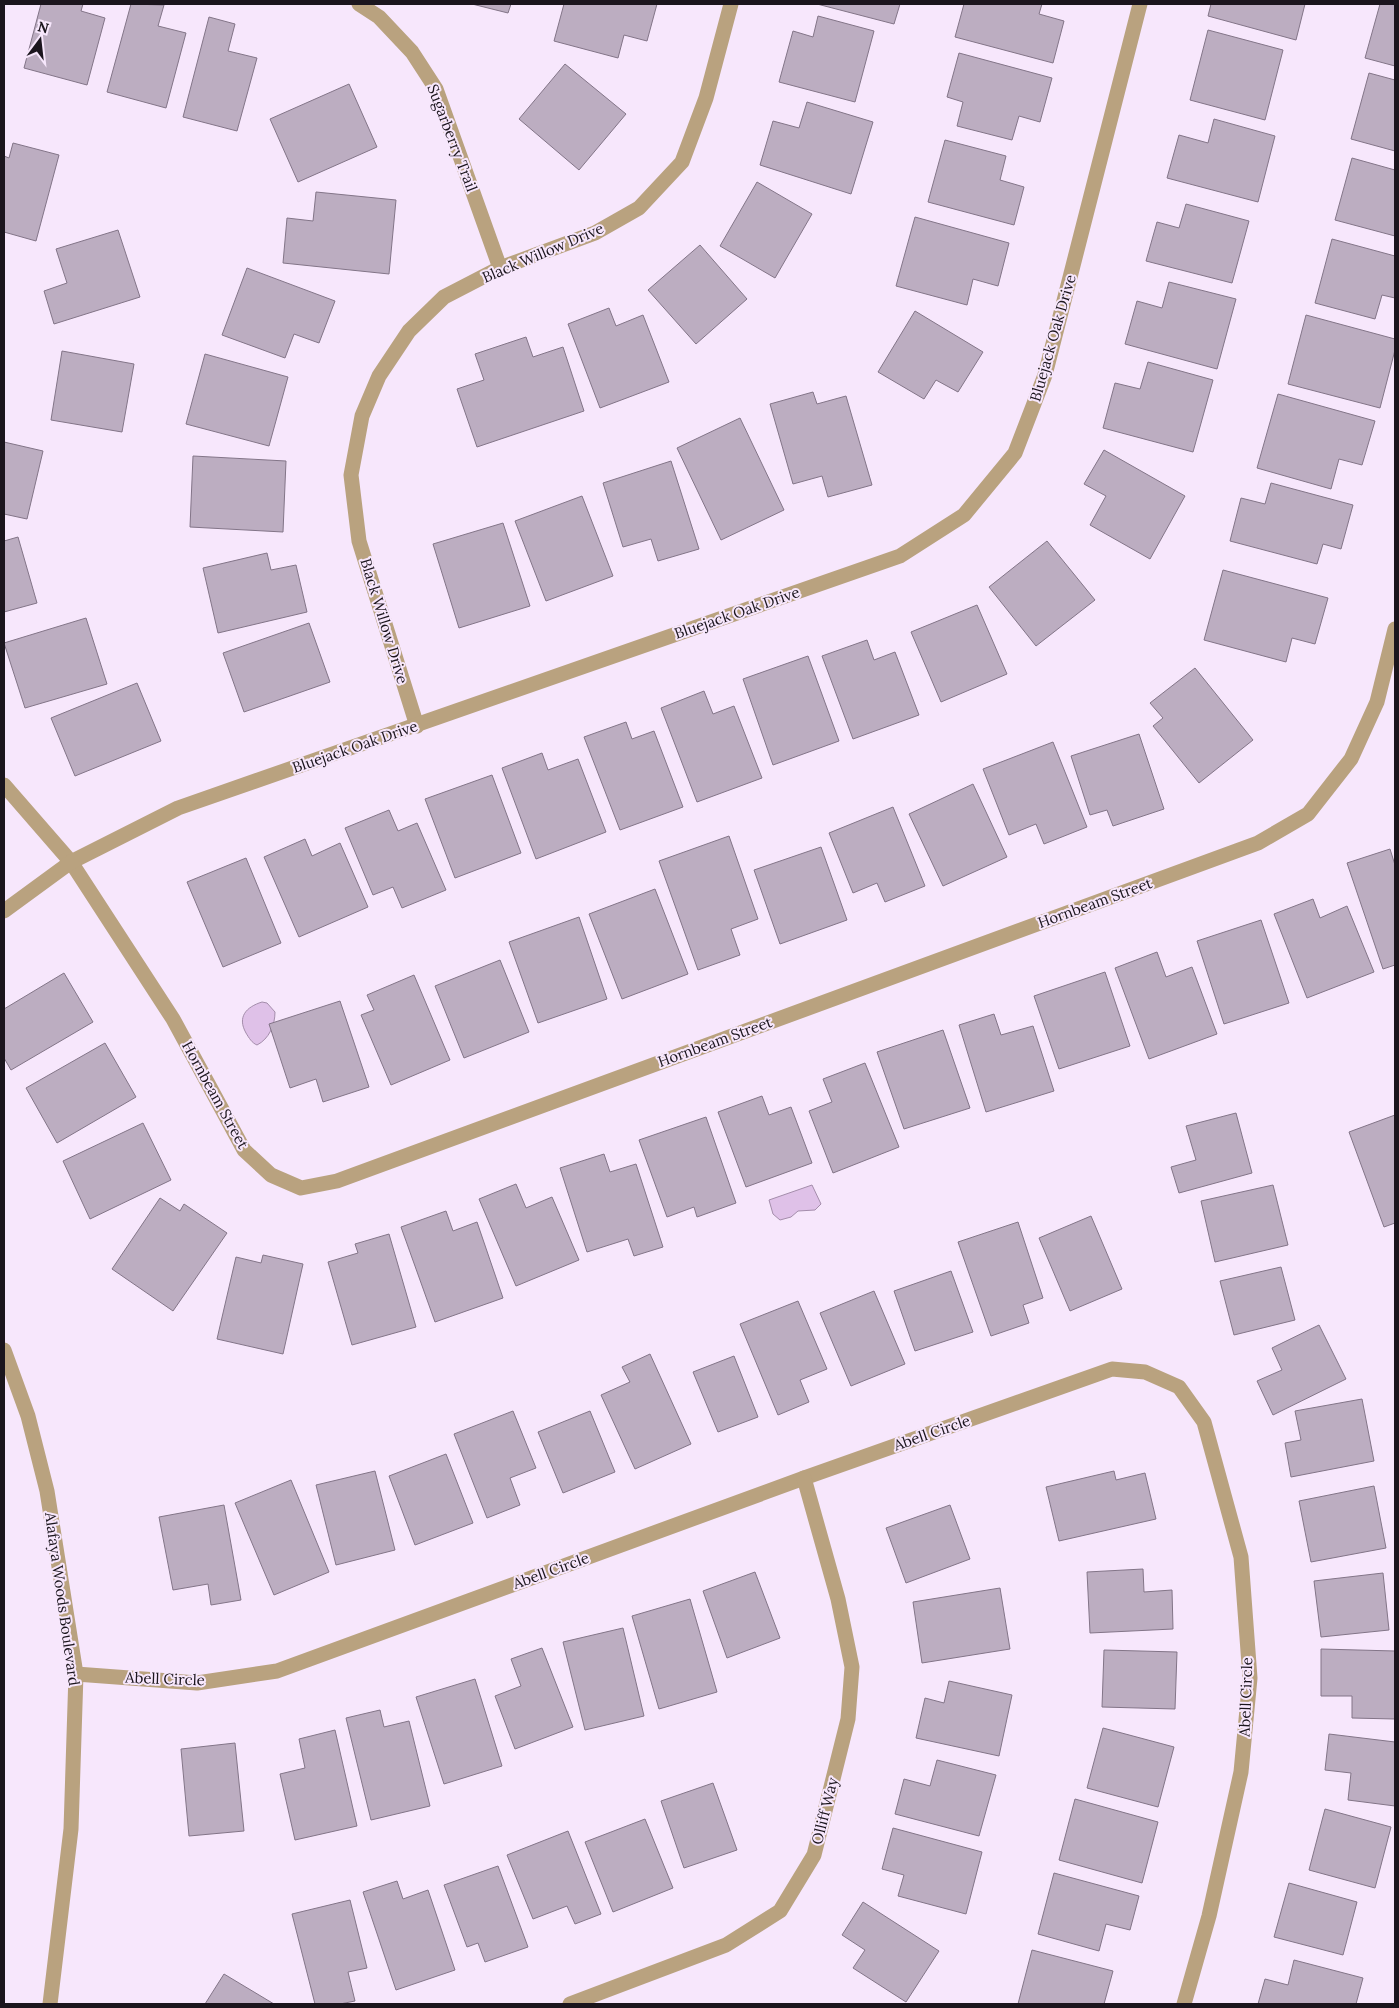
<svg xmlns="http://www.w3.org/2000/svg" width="1399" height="2008" font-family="Lora,serif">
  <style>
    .water { fill: #dfc1e8; stroke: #a48dab }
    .building { fill: #bcadc1; stroke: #837588 }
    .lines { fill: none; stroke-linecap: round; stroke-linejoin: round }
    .minor { stroke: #b9a27f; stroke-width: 15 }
    .labels { text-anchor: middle; stroke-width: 4; stroke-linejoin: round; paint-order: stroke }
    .street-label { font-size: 15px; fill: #1b151d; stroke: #f7e7fc }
  </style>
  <rect width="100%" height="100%" fill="#f7e7fc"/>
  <g class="water">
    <path d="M262,1002L267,1003L275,1012C275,1025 269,1039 257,1045C252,1043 249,1038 246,1033C237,1017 246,1007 262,1002Z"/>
    <path d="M812,1185L821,1204L815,1210L798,1211L791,1217L780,1220L773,1214L769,1200Z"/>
  </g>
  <g class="building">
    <path d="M41,4H83L81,11L105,18L87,85L24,68Z"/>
    <path d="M131,4L164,5L158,26L186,33L166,108L107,92Z"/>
    <path d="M472,4H511L508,13Z"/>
    <path d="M564,4H657L647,41L624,35L618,58L554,41Z"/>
    <path d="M817,4H900L894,24Z"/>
    <path d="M964,4H1042L1039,14L1064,21L1053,63L955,37Z"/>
    <path d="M1211,4H1305L1296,40L1208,16Z"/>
    <path d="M1380,4H1395V66L1365,58Z"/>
    <path d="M818,16L874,31L855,102L779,82L793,31L813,37Z"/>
    <path d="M209,17L235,24L228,51L257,58L237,131L183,117Z"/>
    <path d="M1208,30L1283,50L1265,120L1190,100Z"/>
    <path d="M959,53L1052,78L1040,122L1019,116L1012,140L957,126L963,102L947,97Z"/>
    <path d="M565,64L626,114L579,170L519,119Z"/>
    <path d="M1369,73L1395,80V151L1351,139Z"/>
    <path d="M349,84L377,147L298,182L270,119Z"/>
    <path d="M807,102L873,122L851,194L760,165L773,121L799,128Z"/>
    <path d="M1214,119L1275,136L1258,202L1167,178L1179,135L1208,143Z"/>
    <path d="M945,140L1006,156L1000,180L1024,187L1014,225L928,202Z"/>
    <path d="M13,143L59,155L36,241L4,232V156L9,158Z"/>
    <path d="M1352,158L1395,170V236L1335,220Z"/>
    <path d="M757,182L812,214L775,278L720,246Z"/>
    <path d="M316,192L396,200L389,274L283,263L287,218L313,221Z"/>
    <path d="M1186,204L1249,221L1232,283L1146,261L1157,222L1179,228Z"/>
    <path d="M915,217L1009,243L998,286L973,279L967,305L896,286Z"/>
    <path d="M118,230L140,297L54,324L44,291L67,283L56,249Z"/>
    <path d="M1332,239L1395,256V298L1382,295L1375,319L1315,303Z"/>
    <path d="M700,245L747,299L696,344L648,290Z"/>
    <path d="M247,268L335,301L319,343L294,334L285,358L222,335Z"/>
    <path d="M1169,282L1236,299L1217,369L1125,344L1137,301L1162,308Z"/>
    <path d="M609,308L616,326L643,315L669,382L600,408L568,324Z"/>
    <path d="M915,311L983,352L958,392L936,380L924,399L878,372Z"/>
    <path d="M1306,315L1395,339V350L1380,408L1288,384Z"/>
    <path d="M526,337L533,357L563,347L584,411L477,447L457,389L484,380L475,354Z"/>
    <path d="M62,351L134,364L122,432L51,420Z"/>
    <path d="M205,354L288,377L269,446L186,424Z"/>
    <path d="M1148,362L1213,380L1193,452L1103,428L1115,383L1140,389Z"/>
    <path d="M813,392L817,404L846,396L872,485L828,497L822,476L793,484L770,404Z"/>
    <path d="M1278,394L1375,421L1362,465L1339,459L1331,489L1257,468Z"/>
    <path d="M740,418L784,510L721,540L677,448Z"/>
    <path d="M4,442L43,451L27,519L4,514Z"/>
    <path d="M1104,450L1185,496L1150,559L1090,525L1106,496L1084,484Z"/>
    <path d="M193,456L286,461L283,532L190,527Z"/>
    <path d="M671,461L699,549L658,561L651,539L623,547L603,483Z"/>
    <path d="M1271,483L1353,505L1341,549L1323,544L1317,564L1230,541L1241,498L1265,504Z"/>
    <path d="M582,496L613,576L546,601L515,521Z"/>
    <path d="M503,523L530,606L459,628L433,544Z"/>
    <path d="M18,537L37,603L4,612V541Z"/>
    <path d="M1047,541L1095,600L1036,646L989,587Z"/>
    <path d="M267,553L271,570L296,565L307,612L218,633L203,568Z"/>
    <path d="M1223,570L1328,598L1315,644L1292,638L1286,662L1204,640Z"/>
    <path d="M977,605L1007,674L941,702L911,632Z"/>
    <path d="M86,618L107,684L25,708L4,643Z"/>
    <path d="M309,623L330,682L244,712L223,653Z"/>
    <path d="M867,640L874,660L895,652L919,715L853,739L822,656Z"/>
    <path d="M808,656L839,741L773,765L743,679Z"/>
    <path d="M1195,668L1253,740L1199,783L1153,726L1163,718L1150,703Z"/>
    <path d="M137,683L161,741L75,776L51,718Z"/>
    <path d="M704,691L713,714L734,706L762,778L697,802L661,708Z"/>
    <path d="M626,722L632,739L654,731L683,807L620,830L584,737Z"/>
    <path d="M1139,734L1164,809L1113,826L1107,810L1090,815L1071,756Z"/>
    <path d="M1053,742L1087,827L1044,844L1036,824L1009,835L983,769Z"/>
    <path d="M542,753L548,770L578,759L606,832L536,859L502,768Z"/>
    <path d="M492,775L521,853L455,878L425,799Z"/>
    <path d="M973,784L1007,857L943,886L909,814Z"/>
    <path d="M893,807L925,886L885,902L877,883L853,893L829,833Z"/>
    <path d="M389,810L398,831L417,823L446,890L402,908L393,887L373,895L345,828Z"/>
    <path d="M729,836L758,919L731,929L740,955L698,970L659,861Z"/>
    <path d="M305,839L312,856L340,843L368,907L299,937L264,857Z"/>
    <path d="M821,847L847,920L780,944L754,870Z"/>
    <path d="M1390,849L1395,865V965L1383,969L1347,863Z"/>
    <path d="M246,858L281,943L223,967L187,882Z"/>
    <path d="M655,889L688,974L622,999L589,914Z"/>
    <path d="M1313,899L1320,918L1347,906L1374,972L1307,998L1274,914Z"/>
    <path d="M579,917L607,999L538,1023L509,942Z"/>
    <path d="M1261,920L1289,1003L1224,1024L1197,941Z"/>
    <path d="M1157,952L1166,977L1192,967L1217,1034L1149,1059L1115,968Z"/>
    <path d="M500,960L529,1032L464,1058L435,986Z"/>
    <path d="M1105,972L1130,1046L1059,1069L1034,996Z"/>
    <path d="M64,973L93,1022L11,1070L4,1058V1009Z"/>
    <path d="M414,975L450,1060L391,1085L361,1015L374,1010L367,995Z"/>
    <path d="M340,1001L369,1087L323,1102L316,1079L290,1088L269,1024Z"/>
    <path d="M994,1014L1001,1035L1033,1026L1054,1091L986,1112L959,1025Z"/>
    <path d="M943,1030L970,1108L904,1129L877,1052Z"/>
    <path d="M105,1043L136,1097L57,1143L26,1088Z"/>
    <path d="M865,1063L899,1147L833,1173L809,1111L832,1102L823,1079Z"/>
    <path d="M762,1096L769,1115L791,1107L812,1163L746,1187L718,1112Z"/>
    <path d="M1236,1113L1252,1173L1179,1193L1171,1167L1196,1160L1186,1126Z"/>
    <path d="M1395,1115V1223L1384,1227L1349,1132Z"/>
    <path d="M706,1117L736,1203L697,1217L694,1207L667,1217L639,1140Z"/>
    <path d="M143,1123L171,1180L90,1219L63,1161Z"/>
    <path d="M604,1154L610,1172L636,1164L663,1247L634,1256L628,1239L587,1252L560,1168Z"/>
    <path d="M516,1184L526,1208L552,1197L579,1260L516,1286L479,1199Z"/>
    <path d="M1273,1185L1288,1245L1215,1262L1201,1201Z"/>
    <path d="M160,1198L180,1211L184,1204L227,1233L173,1311L112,1269Z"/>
    <path d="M446,1211L453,1231L477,1222L503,1298L435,1322L401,1227Z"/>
    <path d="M1091,1216L1122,1289L1070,1311L1039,1238Z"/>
    <path d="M1018,1222L1043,1298L1023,1305L1029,1323L991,1336L958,1242Z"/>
    <path d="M389,1234L416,1327L352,1345L328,1262L358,1253L355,1244Z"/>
    <path d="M263,1255L303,1264L283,1354L217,1339L236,1257L261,1263Z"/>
    <path d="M1281,1267L1295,1320L1234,1335L1220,1281Z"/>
    <path d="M951,1271L973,1332L915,1351L894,1291Z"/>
    <path d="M874,1291L905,1364L851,1386L820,1313Z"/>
    <path d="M798,1301L827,1369L800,1380L809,1402L778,1415L740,1324Z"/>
    <path d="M1319,1325L1346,1379L1273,1415L1257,1381L1282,1370L1272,1348Z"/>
    <path d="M650,1354L691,1444L635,1469L601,1395L630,1382L622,1367Z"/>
    <path d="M734,1356L758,1417L718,1432L693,1372Z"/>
    <path d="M1362,1399L1374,1461L1291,1477L1285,1443L1301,1440L1295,1411Z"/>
    <path d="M513,1411L536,1468L510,1478L520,1505L487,1518L454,1434Z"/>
    <path d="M590,1411L615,1472L563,1493L538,1432Z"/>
    <path d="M446,1454L473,1523L415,1545L389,1476Z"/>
    <path d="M375,1471L395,1550L336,1565L316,1485Z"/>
    <path d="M1114,1471L1116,1480L1145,1473L1156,1519L1059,1541L1046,1487Z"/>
    <path d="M291,1480L329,1572L274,1595L235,1503Z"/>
    <path d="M1374,1486L1386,1548L1311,1562L1299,1501Z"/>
    <path d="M224,1505L241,1600L211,1605L208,1584L173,1590L159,1517Z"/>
    <path d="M950,1505L970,1559L906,1583L886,1528Z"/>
    <path d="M1143,1569L1144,1592L1172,1590L1173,1629L1090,1633L1087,1572Z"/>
    <path d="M755,1572L780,1638L727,1658L703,1591Z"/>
    <path d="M1383,1573L1389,1630L1321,1637L1314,1581Z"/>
    <path d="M1000,1588L1010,1649L922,1663L913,1602Z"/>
    <path d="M690,1599L717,1692L659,1709L632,1616Z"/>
    <path d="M623,1628L644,1716L585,1730L563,1642Z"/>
    <path d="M542,1648L573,1727L515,1749L495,1696L521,1686L511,1659Z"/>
    <path d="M1321,1649L1395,1651V1719L1352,1718V1696H1321Z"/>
    <path d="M1104,1650L1177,1652L1175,1709L1102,1707Z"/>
    <path d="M475,1679L502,1766L444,1784L416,1697Z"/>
    <path d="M949,1681L1012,1695L999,1756L916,1738L925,1698L944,1703Z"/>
    <path d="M380,1710L384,1727L409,1721L430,1806L371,1820L346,1718Z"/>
    <path d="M1103,1728L1174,1747L1158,1807L1087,1788Z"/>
    <path d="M335,1730L357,1826L295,1840L280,1774L305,1768L299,1739Z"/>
    <path d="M1329,1734L1395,1742V1806L1348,1800L1351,1773L1325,1770Z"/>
    <path d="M235,1743L244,1831L189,1836L181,1749Z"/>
    <path d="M937,1760L996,1775L979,1836L895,1814L904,1779L930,1786Z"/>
    <path d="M713,1783L737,1850L684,1868L661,1801Z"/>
    <path d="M1075,1799L1158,1822L1142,1883L1059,1860Z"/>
    <path d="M1325,1809L1391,1827L1375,1888L1309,1870Z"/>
    <path d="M645,1819L673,1888L613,1912L585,1842Z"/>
    <path d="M893,1828L982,1852L966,1914L898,1896L904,1875L882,1869Z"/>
    <path d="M568,1831L601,1914L575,1924L567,1906L533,1919L507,1855Z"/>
    <path d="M498,1866L528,1947L485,1962L478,1943L467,1947L444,1885Z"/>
    <path d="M1054,1873L1139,1896L1130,1930L1106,1924L1099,1951L1038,1934Z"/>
    <path d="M397,1881L403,1899L428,1890L455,1970L396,1990L363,1892Z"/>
    <path d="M1289,1883L1357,1902L1343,1955L1274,1937Z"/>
    <path d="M350,1900L367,1968L348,1972L355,2001L340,2004H315L292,1914Z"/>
    <path d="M863,1902L939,1951L906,2002L853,1968L865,1950L842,1935Z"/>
    <path d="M1032,1950L1113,1971L1104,2004H1018Z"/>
    <path d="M1294,1960L1363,1978L1356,2004H1258L1265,1979L1288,1985Z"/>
    <path d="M224,1974L274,2004H205Z"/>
  </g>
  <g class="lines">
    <g class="minor">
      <path d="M359,4L379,17L412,52L436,89L500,268"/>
      <path d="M417,726L359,541L351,475L362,416L379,376L409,331L444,297L500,268L595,233L639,208L682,162L706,98L731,4"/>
      <path d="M4,785L71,862L173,1019L244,1150L271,1175L301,1188L337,1181L1258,843L1308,814L1351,759L1377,702L1395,629"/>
      <path d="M4,911L71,862L178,808L900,556L964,515L1015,453L1045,375L1140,4"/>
      <path d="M4,1350L28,1416L47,1491L76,1674L71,1829L50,2004"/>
      <path d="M76,1674L197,1683L277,1671L804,1478L1112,1369L1145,1372L1179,1387L1204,1422L1241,1557L1250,1678L1241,1772L1209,1916L1184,2004"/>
      <path d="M570,2004L726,1945L780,1911L814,1855L848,1719L852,1667L838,1599L804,1478"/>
    </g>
  </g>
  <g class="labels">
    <g class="street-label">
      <text transform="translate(452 138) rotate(69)" y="5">Sugarberry Trail</text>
      <text transform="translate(543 253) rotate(-23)" y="5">Black Willow Drive</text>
      <text transform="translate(1053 338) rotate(-74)" y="5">Bluejack Oak Drive</text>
      <text transform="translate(737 613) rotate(-19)" y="5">Bluejack Oak Drive</text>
      <text transform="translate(384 621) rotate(73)" y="5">Black Willow Drive</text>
      <text transform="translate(355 747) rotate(-19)" y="5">Bluejack Oak Drive</text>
      <text transform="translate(1095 903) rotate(-20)" y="5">Hornbeam Street</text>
      <text transform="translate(715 1042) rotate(-20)" y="5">Hornbeam Street</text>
      <text transform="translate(215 1095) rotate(61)" y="5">Hornbeam Street</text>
      <text transform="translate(932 1433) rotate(-19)" y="5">Abell Circle</text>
      <text transform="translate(551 1571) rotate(-20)" y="5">Abell Circle</text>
      <text transform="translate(62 1599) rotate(82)" y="5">Alafaya Woods Boulevard</text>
      <text transform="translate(165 1679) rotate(2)" y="5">Abell Circle</text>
      <text transform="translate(1246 1697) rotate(-88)" y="5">Abell Circle</text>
      <text transform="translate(825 1811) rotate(-76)" y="5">Olliff Way</text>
    </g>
  </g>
  <rect width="1399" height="2008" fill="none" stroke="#1b151d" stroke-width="10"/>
  <g transform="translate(40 40) rotate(15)" stroke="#f7e7fc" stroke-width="4" paint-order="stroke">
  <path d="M0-4L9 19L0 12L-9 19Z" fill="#1b151d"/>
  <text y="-8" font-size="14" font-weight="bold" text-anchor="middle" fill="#1b151d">N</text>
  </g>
</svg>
